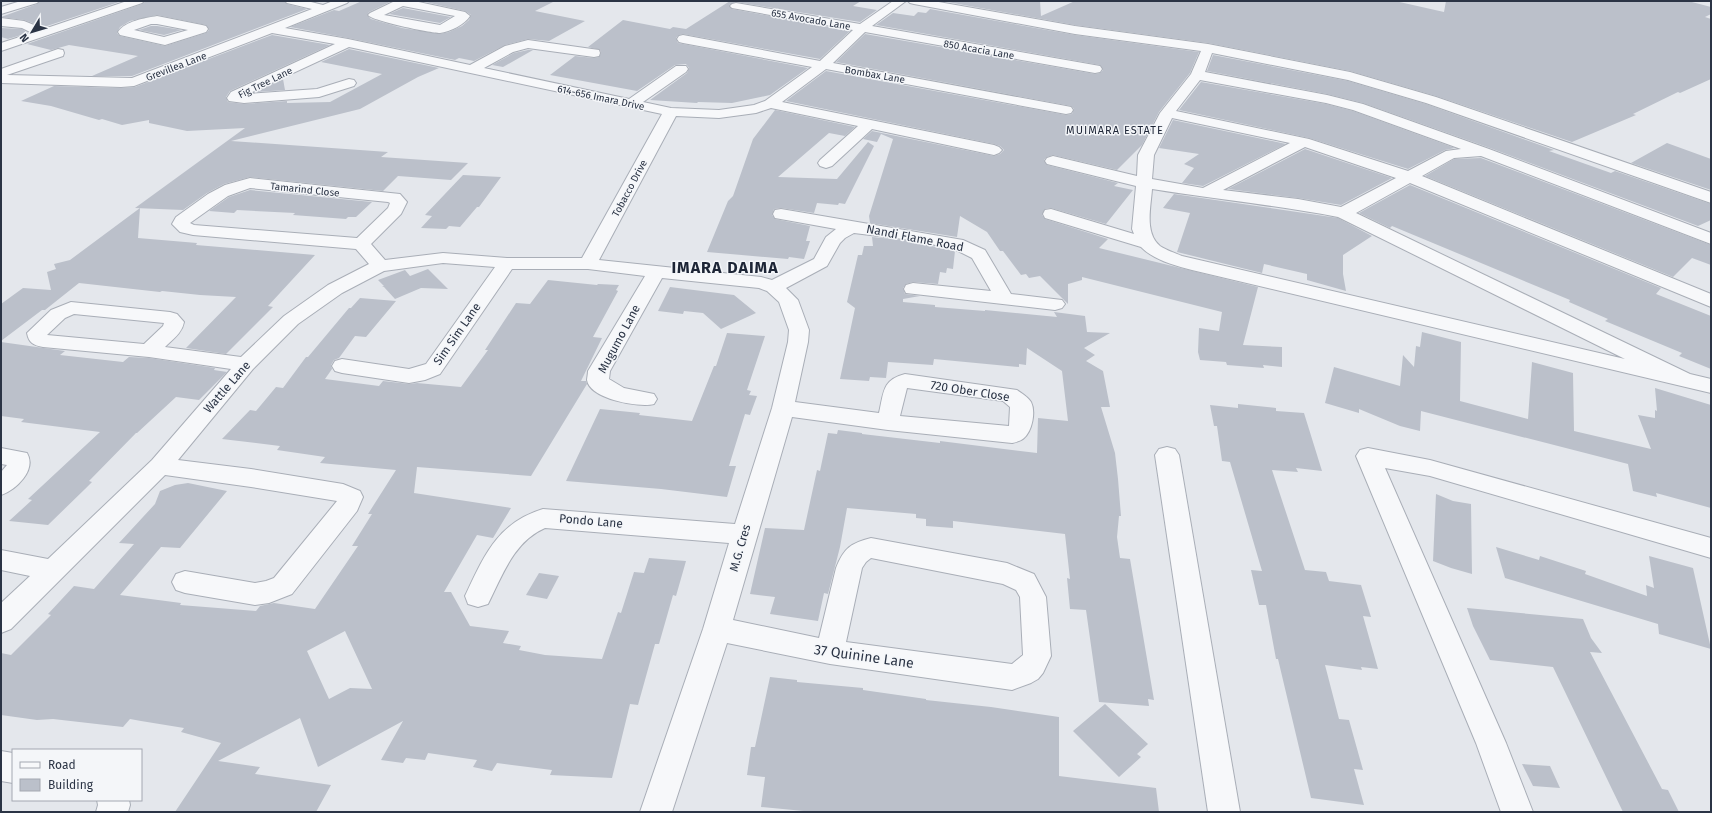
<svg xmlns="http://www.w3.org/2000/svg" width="1712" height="813" font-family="'Fira Sans',sans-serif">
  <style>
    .building { fill: #bbc0ca; fill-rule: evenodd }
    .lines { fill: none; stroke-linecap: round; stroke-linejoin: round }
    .minor-casing { stroke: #a9aeb7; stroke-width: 2 }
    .minor { fill: #f7f8fa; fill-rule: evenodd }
    .labels { text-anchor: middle; stroke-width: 3; stroke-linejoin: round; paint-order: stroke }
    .far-street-label { font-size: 10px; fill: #2b3445; stroke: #f4f6f9 }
    .far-neighbourhood-label { font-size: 11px; letter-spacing: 1px; fill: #1d2536; stroke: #f4f6f9 }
    .street-label { font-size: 12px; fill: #2b3445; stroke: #f4f6f9 }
    .near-street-label { font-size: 14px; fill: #2b3445; stroke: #f4f6f9 }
    .district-label { font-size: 16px; font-weight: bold; letter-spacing: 1px; fill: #1d2536; stroke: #f4f6f9 }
  </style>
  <rect width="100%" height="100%" fill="#e4e7ec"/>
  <g class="building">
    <path d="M40,1H122L44,27L24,20L1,17L37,4Z"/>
    <path d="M146,1H284L287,4L307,9L132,76H92L138,56L69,45L51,50L27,44L142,4ZM157,15L206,25L209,30L206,33L165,46L120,36L117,33L120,27L130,21Z"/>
    <path d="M362,1H392L369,12L367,15L371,19L402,28L440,34L449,32L462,26L469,20L471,15L465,11L421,1H555L535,11L585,21L549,41L528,39L505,45L474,61L459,58L455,60L348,38L290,27L334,10L339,11Z"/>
    <path d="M730,1H861L853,6L877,10L860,22L736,2L729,5L732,9L850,31L820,59L683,34L679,35L676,38L678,43L683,44L808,68L770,95L732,103L698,102L697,103L650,100L687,73L689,68L686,64L675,65L637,91L550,75L575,56L594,58L599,57L601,53L600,50L588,47L623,20L670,29L673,27L686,29Z"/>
    <path d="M942,1H1040L1041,16L1075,1H1395L1444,12L1446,1H1688L1711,7V14L1705,17L1711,19V79L1680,93L1678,92L1633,114L1636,115L1572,142L1436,96L1350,71L1208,43L1075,25Z"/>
    <path d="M403,8L451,17L440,23L389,14Z"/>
    <path d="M930,9L1075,35L1199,52L1190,73L1159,112L1142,145L1117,170L1053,155L1047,157L1044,160L1047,165L1118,183L1114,186L1133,190L1106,224L1051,208L1045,209L1042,215L1045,219L1108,239L1099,248L1258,287L1243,345L1282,347V367L1263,365L1264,368L1227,365L1226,362L1200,360L1198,352L1199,328L1219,331L1222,312L1082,277V280L1068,284V304L1040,276L1029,278L1026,274L1021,275L1003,251H1000L987,232L960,216L957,237L870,223L869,216L893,139L881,134L877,142L863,139L872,131L994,156L1000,154L1004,150L1000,146L994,144L786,101L826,71L1066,115L1072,114L1074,109L1071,106L1066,105L836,62L865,34L1095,74L1100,73L1103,70L1100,65L876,25L893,13L914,16L918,12L926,13Z"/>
    <path d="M151,26H157L182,30L164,35L139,30Z"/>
    <path d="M1,28L22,29L28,33L8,39L1,37Z"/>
    <path d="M272,35L330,45L230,91L226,97L228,102L244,104L287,101V103L330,102L382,74L321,62L349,49L439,68L418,77L360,109L231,141L388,152L381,157L468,163L451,180L398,176L383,191L250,177L224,184L207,193L183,210L135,208L245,128L187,131L149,123V120L122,125L102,119L99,120L51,106L21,101L54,86L121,88L135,87Z"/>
    <path d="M528,50H533L503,67L492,65L514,53Z"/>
    <path d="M1213,55L1348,81L1426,104L1554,150L1549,151L1611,173L1615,171L1711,204V220L1698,226L1490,148L1363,103L1327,94L1207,71Z"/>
    <path d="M283,79L285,90L256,92Z"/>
    <path d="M1201,82L1326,104L1353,111L1455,148L1445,150L1408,169L1309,138L1179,110Z"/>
    <path d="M775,110L855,127L845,136L829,133L778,177L837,179L868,142L874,146L845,204L839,203L838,205L817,203L814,213L781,208L774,209L772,215L775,219L810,226L806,241H810L804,259L789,257L788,259L707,252L728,201L733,196L753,139Z"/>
    <path d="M1173,120L1286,144L1203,186L1182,183L1194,168L1184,164L1199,154L1159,148Z"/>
    <path d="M1667,143L1711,159V190L1631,163Z"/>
    <path d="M1305,149L1392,178L1341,205L1298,198L1228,189Z"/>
    <path d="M1481,158L1711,245V265L1692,258L1673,277L1425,176L1454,159Z"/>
    <path d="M463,175L501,177L479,207H477L460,227L449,226L446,229L421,228L432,216L425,215Z"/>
    <path d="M1410,185L1661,288L1656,294L1711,316V369L1679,356L1682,353L1605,321L1608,319L1569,302L1570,300L1392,226L1390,228L1359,213Z"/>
    <path d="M250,190L372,202L356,217H348L346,219L293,215L295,213L237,210L234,213L209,211L229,197Z"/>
    <path d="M1174,194L1338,218L1372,236L1343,255V274L1346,291L1307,280V274L1264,264L1262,273L1177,252L1190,213L1163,208Z"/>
    <path d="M140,208L138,238L197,243L196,245L315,255L268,306L273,307L226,354L186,348L236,297L200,295L162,291L160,292L79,283L45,310H42L1,341V304L23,288L51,290L47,272L56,269L54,264L70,260Z"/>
    <path d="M872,237L903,240L955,251L953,269L947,268L946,273L940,272L938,284L913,282L906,284L903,288L905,294L920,296L903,299V302L935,305V307L985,311V310L1057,317L1054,312L1085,316L1087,332L1110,333L1084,348L1095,355L1086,361L1103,371L1110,407H1101L1115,453L1118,479L1121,516H1119L1117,537L1120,558L1130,559L1154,700L1148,699L1149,706L1099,702L1086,610L1070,609L1067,578L1070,579L1065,534L953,521V528L926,526V519L916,518V514L847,508L840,547L828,594L824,593L818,621L770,614L775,597L750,594L765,528L804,530L817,470L820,471L828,433L837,434L838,430L862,433V434L940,443V441L1037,453L1038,418L1068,421L1062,371L1027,348L1026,365L1019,364V367L934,359L933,365L888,362L886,378L870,377L869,381L840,379L855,308L847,302L858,255H862L864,246H873Z"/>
    <path d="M428,269L448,289L421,288L395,299L384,287H382L384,286L378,280L405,270L410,276Z"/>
    <path d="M548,280L597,285L598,284L619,285L616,290L618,291L593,337L602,338L581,381H586L587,384L531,476L417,467L414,493L511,508L493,538L477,535L444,592H451L470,626L509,631L503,643L521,646L519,650L545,655L602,659L618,612L621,613L634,572L644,573L649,558L686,561L676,596L673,595L659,644H655L638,705L630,704L612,778L550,775L552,770L497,763L492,771L473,767L477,760L428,753L425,760L406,758L403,763L381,760L403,721L318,767L300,718L218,761L260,767L255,774L331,785L316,812H175L221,743L181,732L184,728L141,721L130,719L123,727L53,719L37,720L1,715V653L11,655L51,615L48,614L74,586L94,589L134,544L119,543L155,504L160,491L175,485L188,483L227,491L180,548L161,547L120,595L181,603L180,605L256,611L260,606L274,603L315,609L358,546H352L372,514H368L396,470L320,463L325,457L277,450L280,446L222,439L250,410L256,411L276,387L283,388L306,357H308L349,308H351L360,298L396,301L366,337L355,336L339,358L334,360L331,365L332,369L325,379L379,386L383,381L409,384L417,383L461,387L488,350H485L516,303L530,304ZM345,631L372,689L350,688L329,699L307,651Z"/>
    <path d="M670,287L734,295L756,313L721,329L703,313L684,311L683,314L658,311Z"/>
    <path d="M1422,332L1461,342L1460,401L1528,419L1532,362L1573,373L1574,431L1651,449L1638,415L1655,418V410L1657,411L1655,388L1711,405V508L1656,493L1657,497L1633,491L1628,464L1421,411L1420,431L1400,426L1359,409V413L1325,403L1334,367L1400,386L1403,355L1414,367L1416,346L1420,347Z"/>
    <path d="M727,333L765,336L747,390L751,391L749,395L757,396L750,415L745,414L729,466H736L727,497L661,489L566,481L600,409L640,413L639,415L692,421L714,366H716Z"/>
    <path d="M1,342L65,351L60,355L123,362L129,357L149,358L215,368L214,370L227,372L199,400L176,397L137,433H136L89,481L92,482L85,489L48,525L9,521L32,500L28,499L100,432L21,422L24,419L1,416Z"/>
    <path d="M1238,404L1276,408V411L1304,413L1322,471L1296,468L1298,472L1272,470L1305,570L1326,572L1329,581L1361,585L1371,617L1363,616L1378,669L1361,667L1362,670L1325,665L1339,719L1349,720L1363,770L1354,769L1364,805L1311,798L1278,659H1276L1266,605H1259L1251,570L1262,571L1230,462L1222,461L1217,426H1214L1210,405L1238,408Z"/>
    <path d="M1436,494L1453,501L1471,504L1472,574L1451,568L1433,561Z"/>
    <path d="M1496,547L1539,560L1540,556L1586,571L1585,574L1647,596L1646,585L1654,588L1649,556L1693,568L1711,649L1659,634L1658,624L1505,578Z"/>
    <path d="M539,573L559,576L547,599L526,595Z"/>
    <path d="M1467,608L1583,619L1591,638L1602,653L1590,652L1662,789L1668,790L1679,812H1623L1553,667L1490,660L1473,626Z"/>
    <path d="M770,677L797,680V682L863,688V690L926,699V700L991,707L1059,717V776L1156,788L1159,812H814L761,807L765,777L747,775L751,747H755Z"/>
    <path d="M1105,704L1148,744L1137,754L1141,757L1119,777L1073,731Z"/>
    <path d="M1522,764L1550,766L1560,788L1533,786Z"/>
  </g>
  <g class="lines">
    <g class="minor-casing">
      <g id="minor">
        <path d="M21,1H39L37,3L1,14V7Z"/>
        <path d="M127,1H144L142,3L1,51V43L32,33L22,28L1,26V18L24,21L44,29Z"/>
        <path d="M285,1H307L323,5L333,1H349L347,3L285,28L348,39L470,65L505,46L528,40L599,50L600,53L599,56L594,57L528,48L513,52L484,68L629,99L676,66H686L688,69L686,72L643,102L671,108L719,110L754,105L765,101L812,67L683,43L679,42L677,39L679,36L683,35L820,61L853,30L732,8L730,6L732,4L736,3L860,24L893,1H906L872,26L1100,66L1102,69L1100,72L1095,73L865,32L833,63L1066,106L1071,107L1073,110L1071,113L1066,114L826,69L782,102L994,145L999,147L1002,150L999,153L994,155L872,129L832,166L826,168L820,166L818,163L820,160L858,126L771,108L756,113L719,118L676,116L599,260L761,277L772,280L814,259L826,237L836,229L775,218L773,214L775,210L781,209L963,240L985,250L1011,294L1062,300L1065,304L1062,308L1055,310L906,293L904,289L906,285L913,283L991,291L972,258L952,248L903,239L854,233L845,238L840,243L827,266L786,288L798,300L809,330L808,342L795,402L879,413C884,392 882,380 905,374L1017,390C1021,393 1028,397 1031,402C1036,412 1032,431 1024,438C1021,441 1016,442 1012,443L888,430L792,417L733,620L819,638L836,568C844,548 851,543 871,538L1007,563L1034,574L1046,597L1051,656L1043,673L1038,679L1031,683L1012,690L830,664L727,643L672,812H640L703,629L729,543L545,528C514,541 502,576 488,604L478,607L468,604L465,596C484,556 497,523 543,509L735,524L772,408L788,342L789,330L779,302L767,291L759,288L662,278L610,371L609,379L624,388L654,394L657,399L654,404C639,408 590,399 587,380C587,378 588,374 588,371L645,276L588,269H512L440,374L425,380L409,383L342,373L335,371L332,366L335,361L342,359L409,369L426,364L495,267L443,263L384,271L342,293L298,324L253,369L178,460L251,469L343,484L360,491L363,497L357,511L292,594L269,603L255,605L185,593L176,590L172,582L176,574L185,571L255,583L266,581L274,578L337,501L251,487L165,475L11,629L1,633V603L30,576L1,570V550L48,559L152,460L231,369L149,357L43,347C33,345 29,343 27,333L51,310L71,302L170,312L177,314L184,322C182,333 173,339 165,347L241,357L284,316L328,285L369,264L356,249L193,235L180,232L172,224L176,217L208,194L225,185L250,178L400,194L407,202L401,214L371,244L385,260L443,253L507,258H582L662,114L349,47L248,94L317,89L349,79L354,80L356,83L354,86L319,97L244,103L229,101L227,98L231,92L335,44L272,33L134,86L121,87L1,83V69L58,49L63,50L64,53L63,56L7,75L132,78L312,9L287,3ZM250,188L388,202L390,203L388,208L357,238L194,225L190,223L228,196ZM74,314L164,323L163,326L144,344L47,335L65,318ZM907,388L1003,401L1010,407L1009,426L900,416ZM871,558L1003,584L1016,590L1020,597L1023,655L1012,664L846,642L862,568L866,562Z"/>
        <path d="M395,1H414L465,12L470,16C465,24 450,32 440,33C431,33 372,21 368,15L370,13ZM403,6L455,16L440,25L384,15Z"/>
        <path d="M908,1H933L1075,26L1208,44L1350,72L1436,97L1711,192V203L1426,103L1348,80L1212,53L1205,72L1327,95L1363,104L1489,149L1711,233V244L1481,156L1454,158L1422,176L1711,294V307L1410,183L1356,213L1690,374L1711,379V393L1192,270C1173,265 1154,260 1141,247L1045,218L1043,214L1045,210L1051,209L1134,234L1132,229L1136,186L1047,164L1045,161L1047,158L1053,156L1137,176L1138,155L1160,113L1191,74L1201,51L1075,34L914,4L910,3ZM1200,80L1326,103L1353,110L1461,149L1446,151L1408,171L1309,139L1176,111ZM1172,118L1290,143L1203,188L1152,179L1154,155ZM1305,147L1396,178L1341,207L1298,199L1223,190ZM1152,189C1214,199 1276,205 1338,217L1625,359L1182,256C1175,253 1166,250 1160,246C1144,233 1151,206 1152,189Z"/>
        <path d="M157,16L202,25L206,26L208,29L206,32L165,45L120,35L118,32C125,21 145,18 157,16ZM151,24H157L188,30L164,37L134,30Z"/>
        <path d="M1167,447L1175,449L1179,455L1240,812H1208L1155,455L1159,449Z"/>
        <path d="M1,448L27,453C37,470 16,490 1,495V472L7,465L1,464Z"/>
        <path d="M1368,448L1430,460L1711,538V558L1430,476L1385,468L1506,743L1533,812H1501L1476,743L1356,456L1360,450Z"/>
        <path d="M1,751L13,753V783L1,781Z"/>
        <path d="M97,800H129L130,805L128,812H96L98,805Z"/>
      </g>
    </g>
    <use href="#minor" class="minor"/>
  </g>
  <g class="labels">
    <g class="far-street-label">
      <text transform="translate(811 19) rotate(10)" y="4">655 Avocado Lane</text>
      <text transform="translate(979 49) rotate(10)" y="4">850 Acacia Lane</text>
      <text transform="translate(176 66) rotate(-21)" y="4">Grevillea Lane</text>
      <text transform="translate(875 74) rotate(10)" y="4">Bombax Lane</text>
      <text transform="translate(265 82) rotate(-26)" y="4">Fig Tree Lane</text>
      <text transform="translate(601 97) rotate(12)" y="4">614-656 Imara Drive</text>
      <text transform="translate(629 188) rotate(-62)" y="4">Tobacco Drive</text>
      <text transform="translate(305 189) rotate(6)" y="4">Tamarind Close</text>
    </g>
    <g class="far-neighbourhood-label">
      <text x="1115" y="134">MUIMARA ESTATE</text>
    </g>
    <g class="street-label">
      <text transform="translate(915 238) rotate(11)" y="4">Nandi Flame Road</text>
      <text transform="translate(457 334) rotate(-55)" y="4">Sim Sim Lane</text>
      <text transform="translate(619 339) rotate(-62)" y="4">Mugumo Lane</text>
      <text transform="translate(227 387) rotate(-49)" y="4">Wattle Lane</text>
      <text transform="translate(970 391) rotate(9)" y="4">720 Ober Close</text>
      <text transform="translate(591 521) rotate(5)" y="4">Pondo Lane</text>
      <text transform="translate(740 548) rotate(-74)" y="4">M.G. Cres</text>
    </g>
    <g class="near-street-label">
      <text transform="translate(864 656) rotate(8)" y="5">37 Quinine Lane</text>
    </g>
    <g class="district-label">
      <text x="725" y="273">IMARA DAIMA</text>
    </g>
  </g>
  <rect width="1712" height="813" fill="none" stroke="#2b3445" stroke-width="4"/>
  <rect x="12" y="749" width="130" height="52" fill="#f4f6f9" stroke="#a4a8b1"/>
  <rect x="20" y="762" width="20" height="6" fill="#f7f8fa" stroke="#a4a8b1"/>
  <text x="48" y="769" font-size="12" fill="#2b3445">Road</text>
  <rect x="20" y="779" width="20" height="12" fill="#bbc0ca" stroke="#a4a8b1"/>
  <text x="48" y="789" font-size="12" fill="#2b3445">Building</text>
  <g transform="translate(32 32) rotate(232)" stroke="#f4f6f9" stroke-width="3" paint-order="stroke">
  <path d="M0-3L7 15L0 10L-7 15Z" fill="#2b3445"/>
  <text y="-6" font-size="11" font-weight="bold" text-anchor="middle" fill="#2b3445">N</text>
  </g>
</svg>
